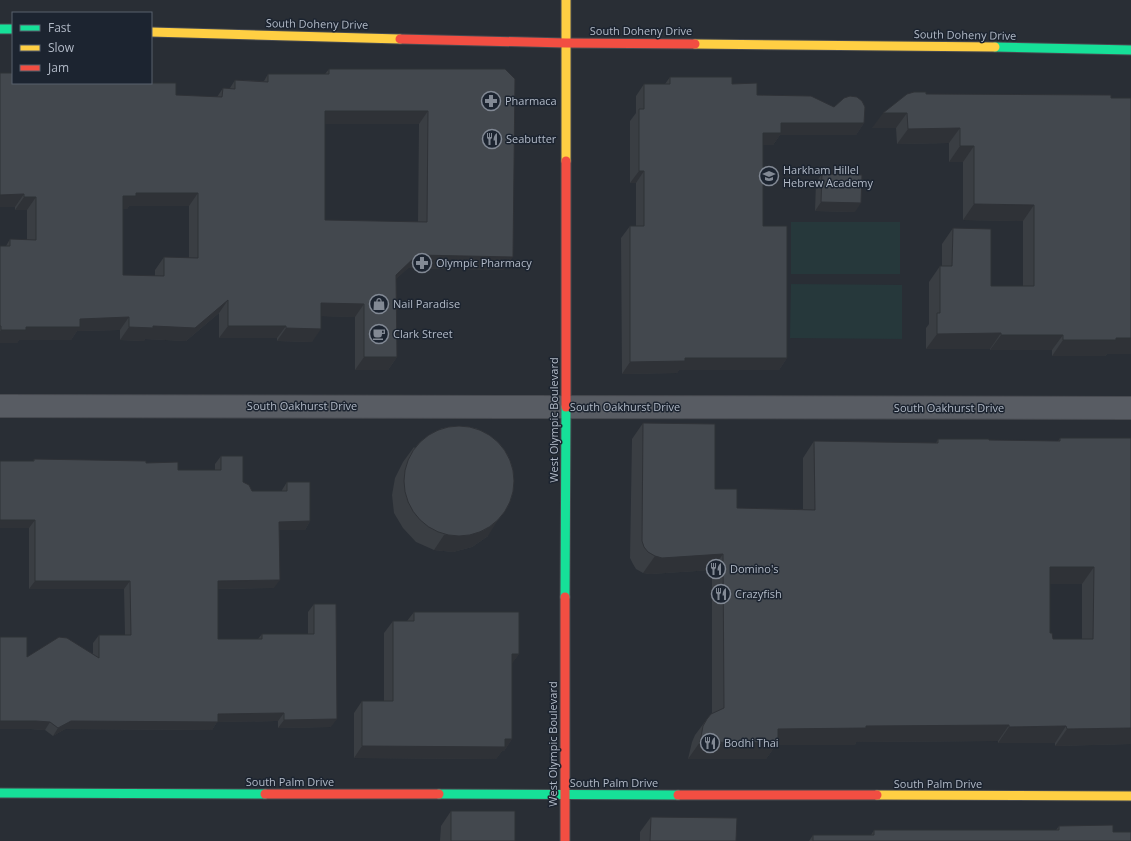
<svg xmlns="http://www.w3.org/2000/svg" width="1131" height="841" font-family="'Open Sans',sans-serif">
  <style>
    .green { fill: #26383b }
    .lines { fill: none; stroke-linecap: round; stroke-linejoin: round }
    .street-casing { stroke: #474a50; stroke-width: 24 }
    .fast-casing { stroke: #474a50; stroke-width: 11 }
    .slow-casing { stroke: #474a50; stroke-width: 11 }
    .jam-casing { stroke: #474a50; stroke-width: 11 }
    .street { stroke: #585c63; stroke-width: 22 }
    .fast { stroke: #16e098; stroke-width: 9 }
    .slow { stroke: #ffcf43; stroke-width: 9 }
    .jam { stroke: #f24e42; stroke-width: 9 }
    .wall { fill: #3a3e43; fill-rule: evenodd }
    .shaded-wall { fill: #2f3237 }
    .building { fill: #43484e; stroke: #2f3237; fill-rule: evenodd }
    .labels { text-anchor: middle; stroke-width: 3; stroke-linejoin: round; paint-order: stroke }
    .street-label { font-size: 11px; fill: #b2bac7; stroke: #1c2430 }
    .poi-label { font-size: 11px; fill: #b2bac7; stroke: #1c2430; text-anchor: start }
  </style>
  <rect width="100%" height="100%" fill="#292e35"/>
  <g class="green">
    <rect x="791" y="222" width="109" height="52"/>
    <path d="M791,284L902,285V339L790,338Z"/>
  </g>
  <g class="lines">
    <g class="street-casing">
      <path id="street" d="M0,406L1131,408"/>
    </g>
    <g class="fast-casing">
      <g id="fast">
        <path d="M0,29H13"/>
        <path d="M995,47L1131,50"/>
        <path d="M565,597L566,407"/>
        <path d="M0,793L265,794"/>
        <path d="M439,794L678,795"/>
      </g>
    </g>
    <g class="slow-casing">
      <g id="slow">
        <path d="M151,32L400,39"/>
        <path d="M695,44L995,47"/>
        <path d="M566,161V0"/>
        <path d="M877,795L1131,796"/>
      </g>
    </g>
    <g class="jam-casing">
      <g id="jam">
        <path d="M400,39L566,43L695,44"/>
        <path d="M566,407V161"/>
        <path d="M265,794H439"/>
        <path d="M678,795H877"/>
        <path d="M565,841V597"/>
      </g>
    </g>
    <use href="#street" class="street"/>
    <use href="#fast" class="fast"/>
    <use href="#slow" class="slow"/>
    <use href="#jam" class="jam"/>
  </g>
  <g class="wall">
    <path d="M329,69H505L504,270L408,268L396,279L397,357L388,370H355V317L321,316L312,342L277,341V338H219V313L186,341L145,339L144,341L120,340V330L77,331L71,340H19L17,343H0V246H6L10,239L27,240V210H15V207H0V73L13,83L176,95L217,97L223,88H230L235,80L264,81L268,74H325ZM325,124H419L418,222L325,220ZM129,206H189V258L164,257L155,270V276L123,275V209H127Z"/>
    <path d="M670,77L732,84L757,95L864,123L856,135H780L773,145H763V226L787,358L779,370H679L677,373L622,374L621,238L630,226H636V183H630V121L636,113V96L644,84H665Z"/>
    <path d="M926,94L1111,95L1131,354H1107L1105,356H1052V350H990V349H926V328L929,324V282L940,266H942V244L953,228L991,286H1023V221L963,220V162H949V143L897,144L896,128H872Z"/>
    <path d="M822,174L855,212L815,211L816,182Z"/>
    <path d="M643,423L715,489L737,508L803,509V458L814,441L936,443L938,439L1058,441L1060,438H1131V744L1055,746V743H998V741L856,742L855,745H776L766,759H688L692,742L695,735L707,719L712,714V570L650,574L643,573L636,569L633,564L630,558L632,439ZM1050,584H1082V639H1053L1050,633Z"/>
    <path d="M414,447L488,536L472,547L453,552L434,550L416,542L403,528L394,513L392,495L395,478L403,462Z"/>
    <path d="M221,456L243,482L252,491H282V490L287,482L310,521L305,530H279L274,588L218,589V639H258L262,634H308V612L314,604L331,727L278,728V721L217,722L212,730L65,729L53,736L45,730L30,729L27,657L93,655V643L99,635H125L124,589H29V528H0L34,459L146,463L178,470H215V464Z"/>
    <path d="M414,612L519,654L512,663V739L504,751H502L496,759L354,758V713L362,701H384V633L393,621H407Z"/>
    <path d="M451,811L515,841H440L441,826Z"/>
    <path d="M651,817L736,841H640V832Z"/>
    <path d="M1059,826L1113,832L1131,841H809L813,835H871L874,830H1056Z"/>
  </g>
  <g class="shaded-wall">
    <path d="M325,111H428L419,124H316Z"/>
    <path d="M883,113H907L896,128H872Z"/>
    <path d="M781,123H864L856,135H780L773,145H755L763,133Z"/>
    <path d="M960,128L949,143L897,144L908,129Z"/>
    <path d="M960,146H974L963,162H949Z"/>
    <path d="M639,171H644L636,183H630Z"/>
    <path d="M136,193H198L189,206H129L127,209H114L123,196Z"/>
    <path d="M24,194L15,207H0V195Z"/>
    <path d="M24,197H36L27,210H15Z"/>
    <path d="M821,202L861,203L855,212L815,211Z"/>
    <path d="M974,204L1034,205L1023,221L963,220Z"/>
    <path d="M417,255L513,257L504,270L408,268L387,288L396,275Z"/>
    <path d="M228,300L219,313L186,341L145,339L144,341L120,340L129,327L153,326Z"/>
    <path d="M321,303L364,304L355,317L312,316Z"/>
    <path d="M129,317L120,330L77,331L71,340H19L17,343H0V331L1,330L26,327L80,319Z"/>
    <path d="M228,326H286L277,338H219Z"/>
    <path d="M286,328L321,329L312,342L277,341Z"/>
    <path d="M1001,333L990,349H926L937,334Z"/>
    <path d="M1001,335H1063L1052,350H990Z"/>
    <path d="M1116,338H1131V354H1107L1105,356H1052L1063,340Z"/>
    <path d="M364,357H397L388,370H355Z"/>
    <path d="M685,358H787L779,370H679L677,373L622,374L630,362Z"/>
    <path d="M0,520H35L29,528H0Z"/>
    <path d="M498,520L488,536L472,547L453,552L434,550L444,535Z"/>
    <path d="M310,521L305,530H273L279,522Z"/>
    <path d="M723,554L712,570L650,574L643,573L655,556Z"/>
    <path d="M1050,567H1094L1082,584H1038Z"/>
    <path d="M280,580L274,588L212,589L218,581Z"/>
    <path d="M35,581H130L124,589H29Z"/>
    <path d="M512,654H519L510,666Z"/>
    <path d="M284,713L278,721L217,722L212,730L65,729L53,736L58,728L71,721L218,714Z"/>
    <path d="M337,719L331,727L278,728L284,720Z"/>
    <path d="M0,721H36L50,722L45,730L30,729H0Z"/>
    <path d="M1009,725L998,741L856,742L855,745H776L766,759H688L700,742L778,729L866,726Z"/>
    <path d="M1066,726L1055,743H998L1009,727Z"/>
    <path d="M1131,728V744L1055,746L1067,729Z"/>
    <path d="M505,739H512L504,751H502L496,759L354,758L362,746Z"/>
  </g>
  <g class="building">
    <path d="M329,69H505L515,79L513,257L417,255L396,275L397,357H364V304L321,303V329L286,328V326H228V300L195,328L153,326V328L129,327V317L80,319V327H26V330H1V326H0V246H10V239L36,240V197H24V194L0,195V73H13V83H176V95L222,97L223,88L235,89V80L268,82V74H329ZM325,111H428L427,222L325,220ZM136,193H198V258L164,257V276L123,275V196H136Z"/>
    <path d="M670,77H732V84L757,83V95L811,96L834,107L844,98L850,96L857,97L862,101L865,107L864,123H781V133H763V226H787V358H685V361L630,362V226H644V171H639V109H644V84H670Z"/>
    <path d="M914,92H926V94L1111,95V98H1131V338H1116V340H1063V335H1001V333L937,334V313H940V266H952L953,228L991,229V286H1034V205L974,204V146H960V128L908,129L907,113H883L907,94Z"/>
    <path d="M822,174L862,175L861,203L821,202Z"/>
    <path d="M643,423L715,424V489H737V508L815,510L814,441L938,443V439H989V440L1060,441V438H1131V728L1067,729L1066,726L1009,727V725L866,726V728L778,729V743L700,742L703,726L707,719L711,714L724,708L723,554L662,558L655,556L648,552L644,547L642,541ZM1050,567H1094L1093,639H1053L1052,633H1050Z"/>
    <circle cx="459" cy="481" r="55"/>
    <path d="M221,456H243V482L249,485L252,491H287V482H310V521L279,522L280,580L218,581V639H262V634H314V604H336L337,719L284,720V713L218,714V722L71,721L58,728L50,722L36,721H0V637H27V657L59,637L67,638L99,658V635H131L130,581H35V520H0V461H34V459L146,461V463L178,462V470H221Z"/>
    <path d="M414,612H519V654H512V739H505V747L362,746V701H393V621H414Z"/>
    <rect x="451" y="811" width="64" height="30"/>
    <path d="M651,817L737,818L736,841H650Z"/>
    <path d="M1113,825V832H1131V841H813V835H874V830H1059V826Z"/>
  </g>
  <defs>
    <g id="pharmacy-ring" transform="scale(1)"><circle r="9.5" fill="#1c2430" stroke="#828994" stroke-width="1.5"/><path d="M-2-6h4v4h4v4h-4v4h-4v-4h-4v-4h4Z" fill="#828994"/></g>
    <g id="restaurant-ring" transform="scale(1)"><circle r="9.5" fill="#1c2430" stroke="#828994" stroke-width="1.5"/><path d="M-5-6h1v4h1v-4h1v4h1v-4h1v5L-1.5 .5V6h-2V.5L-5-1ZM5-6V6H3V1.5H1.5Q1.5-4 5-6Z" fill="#828994"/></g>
    <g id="school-ring" transform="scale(1)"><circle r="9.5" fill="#1c2430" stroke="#828994" stroke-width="1.5"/><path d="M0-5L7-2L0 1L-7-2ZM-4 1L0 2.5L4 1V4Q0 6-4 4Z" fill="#828994"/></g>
    <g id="shop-ring" transform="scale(1)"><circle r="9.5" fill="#1c2430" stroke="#828994" stroke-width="1.5"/><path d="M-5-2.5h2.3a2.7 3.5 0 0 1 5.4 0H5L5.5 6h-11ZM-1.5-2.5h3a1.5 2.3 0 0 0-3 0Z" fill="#828994"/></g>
    <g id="cafe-ring" transform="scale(1)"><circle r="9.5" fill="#1c2430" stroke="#828994" stroke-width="1.5"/><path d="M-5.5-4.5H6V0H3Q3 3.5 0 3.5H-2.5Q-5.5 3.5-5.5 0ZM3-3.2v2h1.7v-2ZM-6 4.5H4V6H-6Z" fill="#828994"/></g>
  </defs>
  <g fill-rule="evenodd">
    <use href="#pharmacy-ring" x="491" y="101"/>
    <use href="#restaurant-ring" x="492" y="139"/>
    <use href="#school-ring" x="769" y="176"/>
    <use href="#pharmacy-ring" x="422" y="263"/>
    <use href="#shop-ring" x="379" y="304"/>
    <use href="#cafe-ring" x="379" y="334"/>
    <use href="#restaurant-ring" x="716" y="569"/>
    <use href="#restaurant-ring" x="721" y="594"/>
    <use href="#restaurant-ring" x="710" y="743"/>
  </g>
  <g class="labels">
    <g class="street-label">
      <text transform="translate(317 24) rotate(1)" y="4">South Doheny Drive</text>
      <text x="641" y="35">South Doheny Drive</text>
      <text transform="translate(965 35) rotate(1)" y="4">South Doheny Drive</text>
      <text x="302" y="410">South Oakhurst Drive</text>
      <text x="625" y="411">South Oakhurst Drive</text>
      <text x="949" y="412">South Oakhurst Drive</text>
      <text transform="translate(554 420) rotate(-90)" y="4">West Olympic Boulevard</text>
      <text transform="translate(553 744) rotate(-90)" y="4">West Olympic Boulevard</text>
      <text x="290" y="786">South Palm Drive</text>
      <text x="614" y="787">South Palm Drive</text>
      <text x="938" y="788">South Palm Drive</text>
    </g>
    <g class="poi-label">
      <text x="505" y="105">Pharmaca</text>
      <text x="506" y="143">Seabutter</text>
      <text x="783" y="174">Harkham Hillel<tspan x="783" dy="13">Hebrew Academy</tspan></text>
      <text x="436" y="267">Olympic Pharmacy</text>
      <text x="393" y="308">Nail Paradise</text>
      <text x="393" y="338">Clark Street</text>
      <text x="730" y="573">Domino's</text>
      <text x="735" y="598">Crazyfish</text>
      <text x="724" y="747">Bodhi Thai</text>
    </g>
  </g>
  <rect x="12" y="12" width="140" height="72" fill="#1c2430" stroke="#58606c"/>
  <rect x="20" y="25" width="20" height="6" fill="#16e098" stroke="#58606c"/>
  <text x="48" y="32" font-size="12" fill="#b2bac7">Fast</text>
  <rect x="20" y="45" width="20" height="6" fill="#ffcf43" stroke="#58606c"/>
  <text x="48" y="52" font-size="12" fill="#b2bac7">Slow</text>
  <rect x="20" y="65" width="20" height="6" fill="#f24e42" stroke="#58606c"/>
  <text x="48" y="72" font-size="12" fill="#b2bac7">Jam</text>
</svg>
